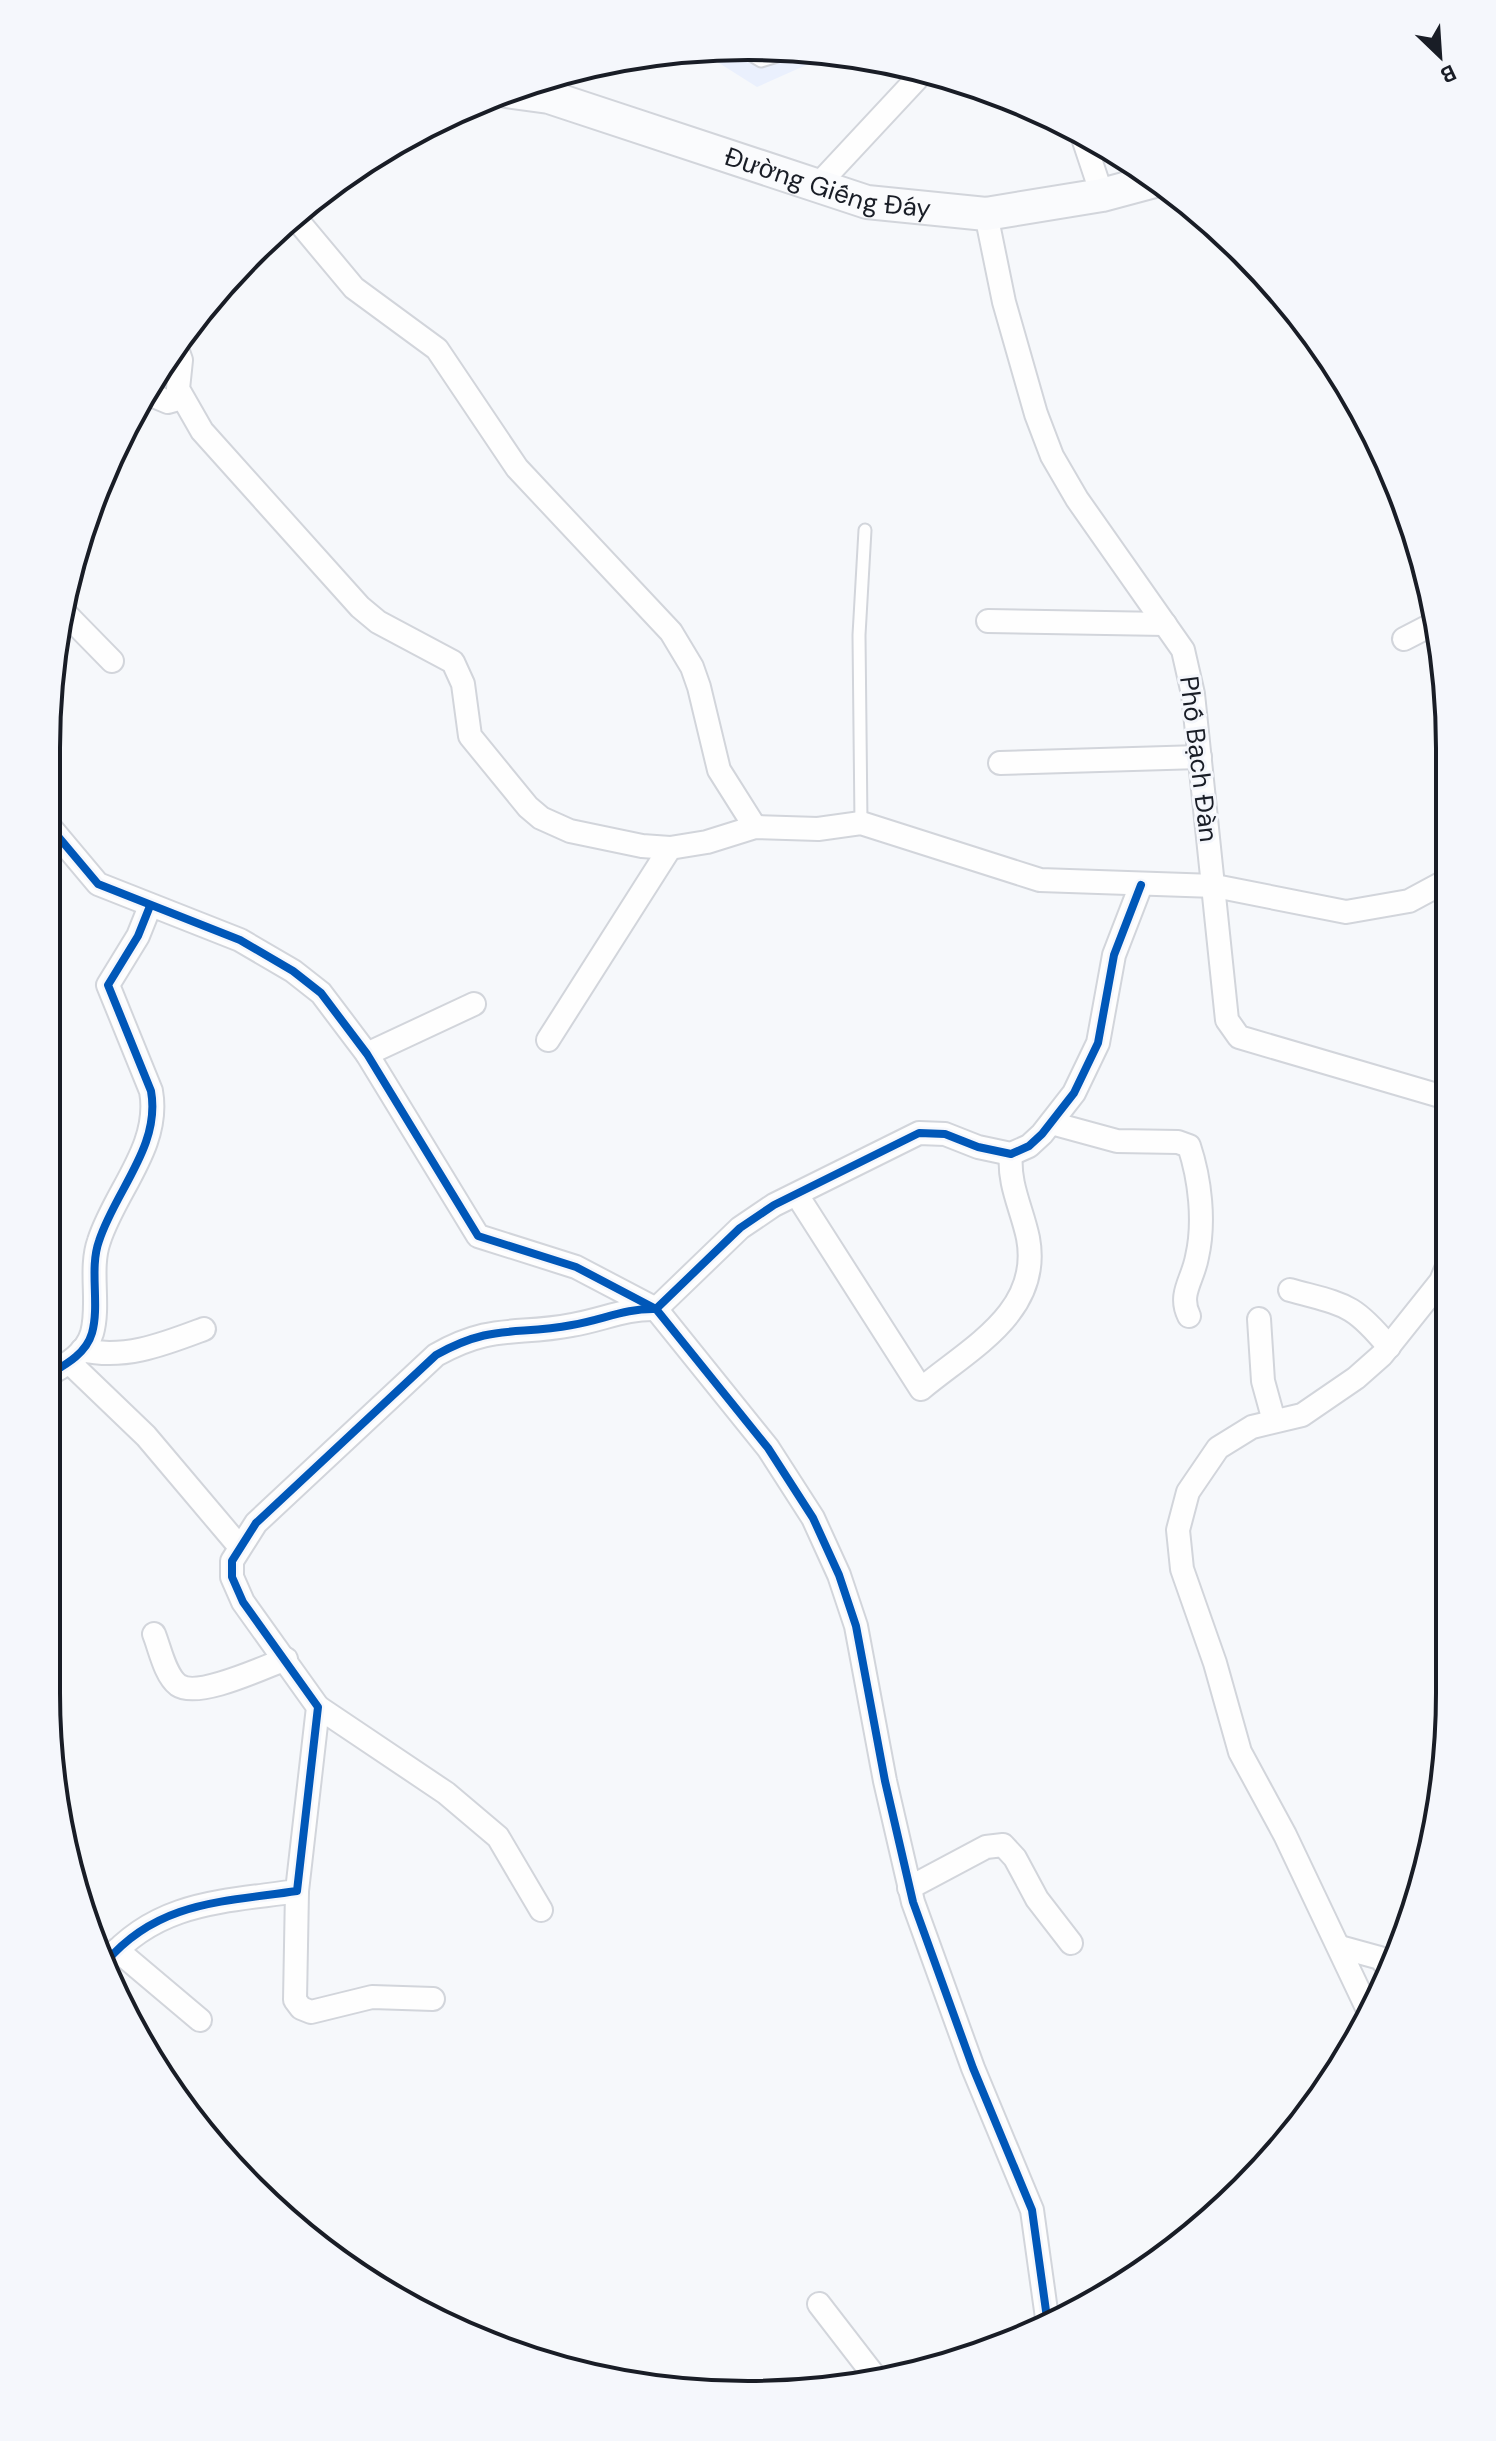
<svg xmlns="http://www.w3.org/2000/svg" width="1496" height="2441" font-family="'DM Sans',sans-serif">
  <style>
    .built { fill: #eaf0fd }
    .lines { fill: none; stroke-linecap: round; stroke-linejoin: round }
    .lane-casing { stroke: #d2d5db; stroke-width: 15 }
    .street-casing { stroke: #d2d5db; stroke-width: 26 }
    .secondary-casing { stroke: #d2d5db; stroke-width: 36 }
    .lane { stroke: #fefefe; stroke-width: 11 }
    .street { stroke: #fefefe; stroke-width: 22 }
    .secondary { stroke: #fafbfd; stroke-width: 32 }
    .cycleway-casing { stroke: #f5f7fc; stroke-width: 13 }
    .cycleway { stroke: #0057b8; stroke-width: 8 }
    .labels { text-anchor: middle; stroke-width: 6; stroke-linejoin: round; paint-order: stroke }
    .street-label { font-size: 26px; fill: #191d26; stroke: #f5f7fc }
    .rim { fill: none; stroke: #191d26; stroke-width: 4 }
  </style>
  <rect width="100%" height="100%" fill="#f6f8fb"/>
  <path class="built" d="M793,47L831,54L757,87L700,51Z"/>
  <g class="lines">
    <g class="lane-casing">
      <g id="lane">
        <path d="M741,49L761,61L800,49"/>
        <path d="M861,823L859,635L865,530"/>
      </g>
    </g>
    <g class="street-casing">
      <g id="street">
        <path d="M1081,132L1102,195"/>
        <path d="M816,187L926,69"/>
        <path d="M986,214L1004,302L1036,414L1052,456L1077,499L1183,650L1193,694L1227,1020L1239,1037L1447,1098"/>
        <path d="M293,215L354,288L437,349L517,468L671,632L692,667L699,687L719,770L755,827"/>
        <path d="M176,346L181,360L178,389L202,431L360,607L378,622L453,662L463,684L470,736L528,807L541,818L570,831L642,846L670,848L707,842L755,827L818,829L861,823L1040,880L1215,886L1346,912L1409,901L1448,880"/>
        <path d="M149,394L168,402L182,398"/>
        <path d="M64,612L112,661"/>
        <path d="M988,621L1165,624"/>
        <path d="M1404,639L1433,624"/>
        <path d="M1000,763L1200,757"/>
        <path d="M51,828L98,884L240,940L293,971L321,993L367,1054L478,1236L576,1267L656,1309L768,1448L813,1518L839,1575L856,1626L885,1781L913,1902L973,2068L1032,2210L1047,2318"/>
        <path d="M548,1040L670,848"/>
        <path d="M367,1054L474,1004"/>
        <path d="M1051,1123L1117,1141L1178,1142L1189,1146C1200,1179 1205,1222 1197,1257C1193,1280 1178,1294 1189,1316"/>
        <path d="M797,1195L921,1389C970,1348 1042,1312 1028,1238C1022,1209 1008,1184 1011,1154"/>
        <path d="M1290,1290C1344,1305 1352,1302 1389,1347"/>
        <path d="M1259,1319L1263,1381L1274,1421"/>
        <path d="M82,1350C125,1360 164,1344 204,1329"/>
        <path d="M70,1363L146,1436L239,1546"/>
        <path d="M48,1375C65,1365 86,1354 92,1333C100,1304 89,1269 99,1241C115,1191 161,1146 151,1091L108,985L138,936L150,906"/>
        <path d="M154,1634C160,1649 165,1675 178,1685C198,1699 264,1667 286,1659"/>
        <path d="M318,1707L446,1793L498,1837L541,1910"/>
        <path d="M909,1888L986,1847L1003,1845L1015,1858L1037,1899L1071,1943"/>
        <path d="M297,1891L295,2000L301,2008L311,2012L372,1997L433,1999"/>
        <path d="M1340,1947L1380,1958L1391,1971"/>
        <path d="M117,1950L200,2020"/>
        <path d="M106,1962C158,1901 223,1902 297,1891L318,1707L243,1602L232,1577V1561L256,1523L436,1355C493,1323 516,1336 572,1325C602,1320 626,1308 656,1309L740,1228L774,1205L919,1133L945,1134L978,1147L1011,1154L1029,1146L1042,1134L1074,1093L1098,1043L1114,955L1141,885"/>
        <path d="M1368,2010L1285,1835L1240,1752L1215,1663L1182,1569L1178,1530L1188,1492L1218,1448L1252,1427L1302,1415L1356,1378L1382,1355L1441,1281L1446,1269"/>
        <path d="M819,2304L873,2374"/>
      </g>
    </g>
    <g class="secondary-casing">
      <g id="secondary">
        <path id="s1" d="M506,91L549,97L867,202L986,214L1102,195L1158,180"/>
      </g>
    </g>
    <use href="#lane" class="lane"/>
    <use href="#street" class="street"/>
    <use href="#secondary" class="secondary"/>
    <g class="cycleway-casing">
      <g id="cycleway">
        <path d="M51,828L98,884L240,940L293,971L321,993L367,1054L478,1236L576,1267L656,1309L768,1448L813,1518L839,1575L856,1626L885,1781L913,1902L973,2068L1032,2210L1047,2318"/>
        <path d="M48,1375C65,1365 86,1354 92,1333C100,1304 89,1269 99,1241C115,1191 161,1146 151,1091L108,985L138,936L150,906"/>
        <path d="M106,1962C158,1901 223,1902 297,1891L318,1707L243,1602L232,1577V1561L256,1523L436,1355C493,1323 516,1336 572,1325C602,1320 626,1308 656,1309L740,1228L774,1205L919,1133L945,1134L978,1147L1011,1154L1029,1146L1042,1134L1074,1093L1098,1043L1114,955L1141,885"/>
      </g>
    </g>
    <use href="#cycleway" class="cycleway"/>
  </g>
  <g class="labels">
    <g class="street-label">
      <text dy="9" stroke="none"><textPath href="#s1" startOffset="336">Đường Giếng Đáy</textPath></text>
      <text transform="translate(1199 759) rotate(83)" y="9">Phố Bạch Đàn</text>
    </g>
  </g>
  <path d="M0 0H1496V2441H0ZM748 60H748A688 688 0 0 1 1436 748V1693A688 688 0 0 1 748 2381H748A688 688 0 0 1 60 1693V748A688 688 0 0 1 748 60Z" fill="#f5f7fc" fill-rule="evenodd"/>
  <path class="rim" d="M748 60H748A688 688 0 0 1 1436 748V1693A688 688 0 0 1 748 2381H748A688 688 0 0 1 60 1693V748A688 688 0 0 1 748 60Z"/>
  <g transform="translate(1440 56) rotate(155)" stroke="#f5f7fc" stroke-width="6" paint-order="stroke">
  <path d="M0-6L14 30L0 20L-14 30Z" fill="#191d26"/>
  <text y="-12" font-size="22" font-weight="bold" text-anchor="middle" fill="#191d26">B</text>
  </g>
</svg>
